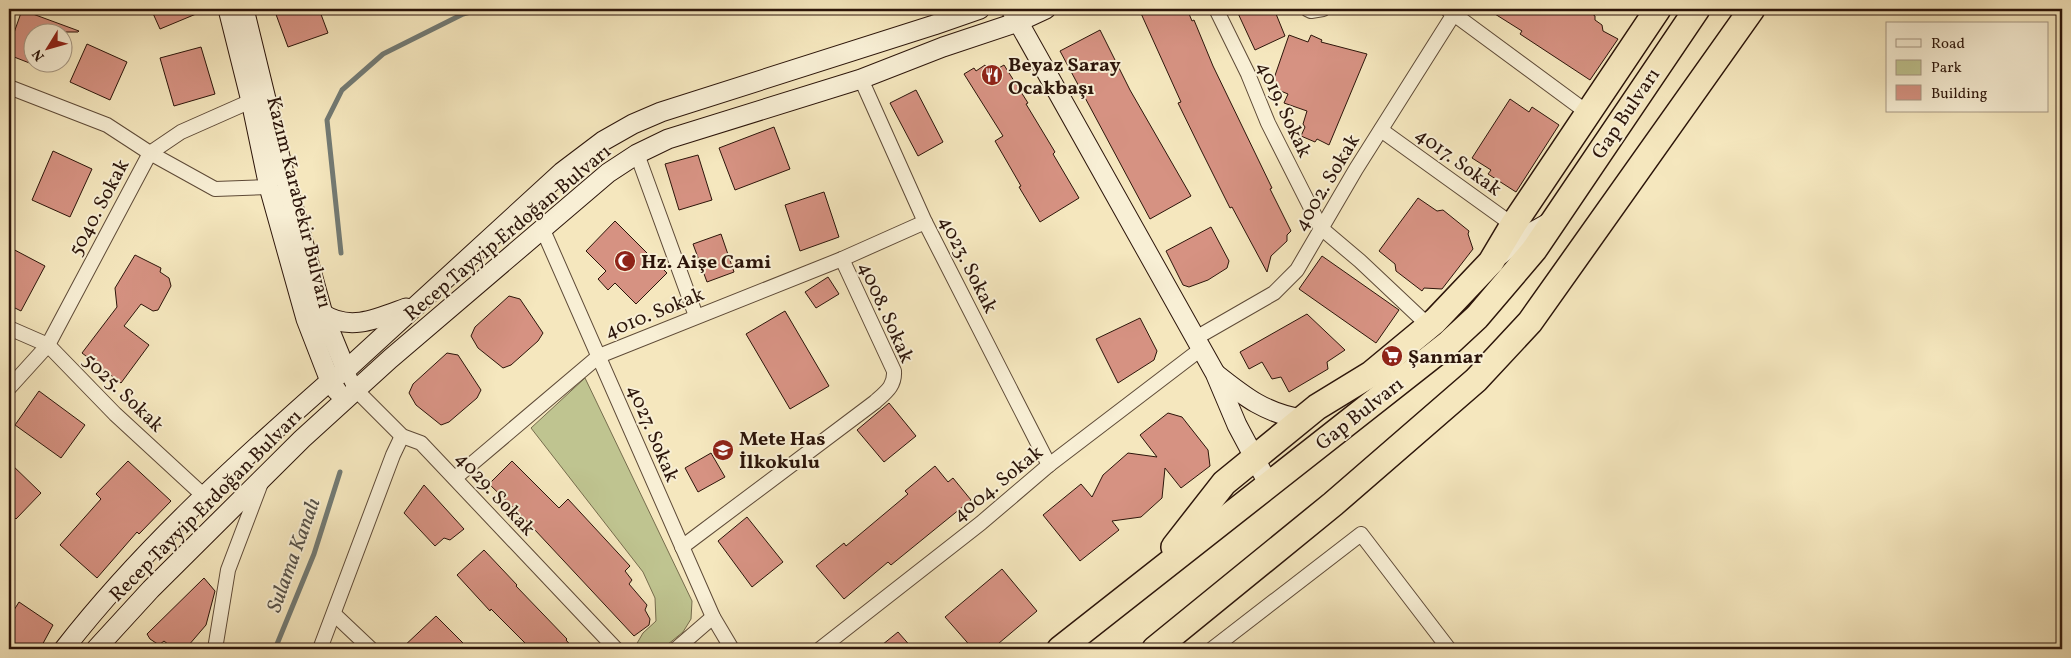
<svg xmlns="http://www.w3.org/2000/svg" width="2071" height="658" font-family="Vollkorn,serif">
  <style>
    .green { fill: #bfc490; stroke: #766c4d }
    .lines { fill: none; stroke-linecap: round; stroke-linejoin: round }
    .stream { stroke: #727a74; stroke-width: 5 }
    .building { fill: #d69282; stroke: #2c150a }
    .street-casing { stroke: #5e4a37; stroke-width: 16 }
    .secondary-casing { stroke: #2c150a; stroke-width: 21 }
    .highway-casing { stroke: #2c150a; stroke-width: 28 }
    .street { stroke: #f8efd5; stroke-width: 14 }
    .secondary { stroke: #f8efd5; stroke-width: 19 }
    .highway { stroke: #f5e7be; stroke-width: 25 }
    .labels { text-anchor: middle; stroke-width: 4; stroke-linejoin: round; paint-order: stroke }
    .poi-label { font-size: 20px; font-weight: bold; fill: #2c150a; stroke: #f8efd5; text-anchor: start }
    .street-label { font-size: 20px; fill: #2c150a; stroke: #f8efd5 }
    .water-label { font-size: 21px; font-style: italic; fill: #555048; stroke: #f8efd5 }
  </style>
  <rect width="100%" height="100%" fill="#f5e7be"/>
  <filter id="stains"><feTurbulence type="fractalNoise" baseFrequency=".004" numOctaves="4"/><feColorMatrix values="0 0 0 0 .2 0 0 0 0 .09 0 0 0 0 .02 0 0 0 .5 -.17"/></filter>
  <radialGradient id="worn" r=".72"><stop offset=".6" stop-color="#630" stop-opacity="0"/><stop offset="1" stop-color="#630" stop-opacity=".3"/></radialGradient>
  <path class="green" d="M585,378L692,601L691,619L683,632L662,649H641L636,645L643,633L656,621L655,598L643,572L531,428Z"/>
  <g class="lines">
    <g class="stream">
      <path d="M341,253L327,120L342,90L383,54L463,14L481,9"/>
      <path d="M275,649L314,554L340,472"/>
    </g>
  </g>
  <g class="building">
    <path d="M151,9H208L160,29Z"/>
    <path d="M274,9H319L328,33L288,47Z"/>
    <path d="M1139,9H1187L1192,21L1194,20L1213,66L1272,188L1270,189L1291,231L1287,235V241L1271,256L1267,272L1232,207L1230,208L1201,150L1178,103L1181,102Z"/>
    <path d="M1236,9H1274L1285,36L1255,50Z"/>
    <path d="M1487,9H1586L1595,16V20L1602,25L1603,31L1618,39L1590,80L1520,34L1522,31Z"/>
    <path d="M22,10L79,31L78,32H32V64L9,55V47Z"/>
    <path d="M1100,30L1130,90L1191,196L1150,219L1060,51Z"/>
    <path d="M1289,35L1308,42L1311,35L1322,40L1321,42L1367,54L1329,145L1317,139L1315,142L1301,136L1305,127L1303,124L1307,111L1284,103L1288,94L1271,87Z"/>
    <path d="M87,44L127,62L110,100L70,82Z"/>
    <path d="M201,47L215,94L174,106L160,58Z"/>
    <path d="M985,65L990,73L1004,65L1028,103L1026,104L1055,152L1053,154L1079,198L1040,222L1019,187L1021,186L995,141L1003,136L964,74L974,68L976,71Z"/>
    <path d="M916,90L943,142L918,156L890,103Z"/>
    <path d="M1510,99L1529,112L1532,107L1559,125L1516,192L1488,174L1491,170L1472,158Z"/>
    <path d="M774,127L790,169L735,190L719,148Z"/>
    <path d="M53,151L92,169L70,217L32,200Z"/>
    <path d="M698,155L712,200L679,210L665,164Z"/>
    <path d="M824,192L839,237L800,251L785,205Z"/>
    <path d="M1418,198L1437,211L1443,210L1469,231L1468,234L1473,249L1442,289L1424,288L1422,291L1396,271L1395,264L1379,251Z"/>
    <path d="M615,221L667,273L636,304L615,283L608,290L598,279L606,271L586,251Z"/>
    <path d="M1211,227L1229,261L1227,268L1208,280L1189,287L1183,285L1166,251Z"/>
    <path d="M721,234L734,272L707,282L693,244Z"/>
    <path d="M9,247L45,266L21,311L9,305Z"/>
    <path d="M135,255L161,268L160,272L169,278L171,286L158,310L153,311L141,304L124,326L149,345L121,383L82,353L117,307L115,288Z"/>
    <path d="M1322,256L1399,310L1376,343L1299,289Z"/>
    <path d="M828,277L839,294L816,308L805,292Z"/>
    <path d="M509,296L520,299L543,333L538,341L511,365L503,368L478,348L471,336L475,327Z"/>
    <path d="M785,311L829,386L790,409L746,334Z"/>
    <path d="M1307,314L1345,350L1327,362L1328,369L1289,392L1281,377L1272,379L1262,362L1249,369L1240,352Z"/>
    <path d="M1140,318L1157,351L1154,360L1118,383L1096,339Z"/>
    <path d="M447,353L458,355L481,390L477,398L449,422L441,425L416,405L409,393L413,384Z"/>
    <path d="M39,391L85,425L61,458L15,425Z"/>
    <path d="M889,403L916,436L884,462L857,430Z"/>
    <path d="M1168,413L1182,417L1208,450L1210,466L1181,488L1165,468L1162,498L1141,517L1112,521L1119,530L1080,561L1043,515L1081,484L1092,497L1103,475L1128,453L1157,457L1140,435Z"/>
    <path d="M711,453L725,477L698,492L685,468Z"/>
    <path d="M128,461L171,501L139,534L137,532L97,578L60,545L101,499L96,494Z"/>
    <path d="M512,461L559,508L568,499L630,566L625,571L632,580L629,584L647,605L645,610L650,619L649,625L634,636L520,514L489,484Z"/>
    <path d="M9,462L41,493L16,519L9,512Z"/>
    <path d="M935,466L948,482L953,478L971,500L891,565L888,562L844,599L816,566L844,543L846,546L908,494L905,491Z"/>
    <path d="M424,485L464,529L450,540L444,538L435,546L404,513Z"/>
    <path d="M747,517L783,562L752,587L718,541Z"/>
    <path d="M484,550L517,585L516,586L567,639L566,640L574,649H531L491,609L490,611L457,575Z"/>
    <path d="M1002,569L1037,611L992,649H973L945,617Z"/>
    <path d="M204,578L215,591L206,625L188,646L180,644L174,649L164,641L159,645L150,639L147,634Z"/>
    <path d="M19,602L53,625L40,649H9V618Z"/>
    <path d="M436,616L469,649H401Z"/>
    <path d="M898,632L913,649H877Z"/>
  </g>
  <g class="lines">
    <g class="street-casing">
      <g id="street">
        <path d="M1216,9L1248,74L1268,123L1321,228L1360,261L1429,326"/>
        <path d="M1307,9L1311,11L1323,9"/>
        <path d="M1447,9L1588,113"/>
        <path d="M861,79L925,222L1049,465"/>
        <path d="M9,87L107,125L150,153L215,189L269,187"/>
        <path d="M1381,130L1513,225"/>
        <path d="M637,154L696,316"/>
        <path d="M543,230L713,617L732,649"/>
        <path d="M9,328L48,345L115,414L204,496"/>
        <path d="M1194,339L1274,293L1297,270L1356,169L1457,9"/>
        <path d="M346,370L356,390L402,436L421,443L616,649"/>
        <path d="M9,388L48,345L150,153L181,132L251,101L258,96"/>
        <path d="M455,478L599,356L842,259L925,222"/>
        <path d="M682,547L875,402C886,392 895,386 894,371L842,259"/>
        <path d="M334,614L371,649"/>
        <path d="M215,649L228,570L261,483"/>
        <path d="M320,649L393,455L402,436"/>
        <path d="M676,649L713,617"/>
        <path d="M820,649L981,523L1049,465L1201,349"/>
        <path d="M1212,649L1361,534L1449,649"/>
      </g>
    </g>
    <g class="secondary-casing">
      <g id="secondary">
        <path d="M228,9L251,101L269,187L306,319L330,381L337,391"/>
        <path d="M244,9L284,173L323,314L346,370"/>
        <path d="M1011,9L1215,373L1237,425L1269,485"/>
        <path d="M1500,255L1520,239L1552,221"/>
        <path d="M323,314C350,332 379,318 406,308"/>
        <path d="M1216,374C1245,397 1265,413 1302,419"/>
        <path d="M64,649C141,550 235,465 330,381L346,370L562,172L603,141L633,124L661,112L934,25L980,9"/>
        <path d="M96,649L151,589L302,439L390,359L608,173L637,154L668,139L861,79L943,47L1018,22L1046,9"/>
      </g>
    </g>
    <g class="highway-casing">
      <g id="highway">
        <path d="M1174,547L1224,483L1317,407L1371,374L1435,321L1491,262L1513,225L1658,9"/>
        <path d="M1060,649L1449,343L1477,317L1534,250L1697,9"/>
        <path d="M1155,649L1333,504L1476,380L1530,322L1752,9"/>
      </g>
    </g>
    <use href="#street" class="street"/>
    <use href="#secondary" class="secondary"/>
    <use href="#highway" class="highway"/>
  </g>
  <defs>
    <g id="restaurant-disc" transform="scale(1.125)"><circle r="9.5" fill="#8f2418" stroke="#f8efd5"/><path d="M-5-6h1v4h1v-4h1v4h1v-4h1v5L-1.5 .5V6h-2V.5L-5-1ZM5-6V6H3V1.5H1.5Q1.5-4 5-6Z" fill="#fff"/></g>
    <g id="mosque-disc" transform="scale(1.125)"><circle r="9.5" fill="#8f2418" stroke="#f8efd5"/><path d="M3.5-4.9A6 6 0 1 0 3.5 4.9A5 5 0 1 1 3.5-4.9Z" fill="#fff"/></g>
    <g id="supermarket-disc" transform="scale(1.125)"><circle r="9.5" fill="#8f2418" stroke="#f8efd5"/><path d="M-6-5.5h2.5l.6 2H6L4.5 2H-2.5L-4.4-4H-6ZM-1.5 3.2a1.3 1.3 0 1 0 .1 0ZM3 3.2a1.3 1.3 0 1 0 .1 0Z" fill="#fff"/></g>
    <g id="school-disc" transform="scale(1.125)"><circle r="9.5" fill="#8f2418" stroke="#f8efd5"/><path d="M0-5L7-2L0 1L-7-2ZM-4 1L0 2.5L4 1V4Q0 6-4 4Z" fill="#fff"/></g>
  </defs>
  <g fill-rule="evenodd">
    <use href="#restaurant-disc" x="992" y="75"/>
    <use href="#mosque-disc" x="625" y="261"/>
    <use href="#supermarket-disc" x="1392" y="356"/>
    <use href="#school-disc" x="723" y="450"/>
  </g>
  <g class="labels">
    <g class="poi-label">
      <text x="1008" y="71">Beyaz Saray<tspan x="1008" dy="23">Ocakbaşı</tspan></text>
      <text x="641" y="268">Hz. Aişe Cami</text>
      <text x="1408" y="363">Şanmar</text>
      <text x="739" y="445">Mete Has<tspan x="739" dy="23">İlkokulu</tspan></text>
    </g>
    <g class="street-label">
      <text transform="translate(1285 109) rotate(65)" y="7">4019. Sokak</text>
      <text transform="translate(1625 113) rotate(-56)" y="7">Gap Bulvarı</text>
      <text transform="translate(1459 161) rotate(36)" y="7">4017. Sokak</text>
      <text transform="translate(1326 182) rotate(-59)" y="7">4002. Sokak</text>
      <text transform="translate(300 202) rotate(76)" y="7">Kazım Karabekir Bulvarı</text>
      <text transform="translate(98 207) rotate(-62)" y="7">5040. Sokak</text>
      <text transform="translate(507 232) rotate(-40)" y="7">Recep Tayyip Erdoğan Bulvarı</text>
      <text transform="translate(969 264) rotate(63)" y="7">4023. Sokak</text>
      <text transform="translate(654 312) rotate(-22)" y="7">4010. Sokak</text>
      <text transform="translate(887 312) rotate(66)" y="7">4008. Sokak</text>
      <text transform="translate(124 392) rotate(44)" y="7">5025. Sokak</text>
      <text transform="translate(1359 413) rotate(-38)" y="7">Gap Bulvarı</text>
      <text transform="translate(654 433) rotate(67)" y="7">4027. Sokak</text>
      <text transform="translate(997 483) rotate(-39)" y="7">4004. Sokak</text>
      <text transform="translate(496 493) rotate(47)" y="7">4029. Sokak</text>
      <text transform="translate(205 505) rotate(-45)" y="7">Recep Tayyip Erdoğan Bulvarı</text>
    </g>
    <g class="water-label">
      <text transform="translate(293 555) rotate(-70)" y="7">Sulama Kanalı</text>
    </g>
  </g>
  <rect width="2071" height="658" fill="none" stroke="#f5e7be" stroke-width="30"/>
  <rect x="10" y="10" width="2051" height="638" fill="none" stroke="#2c150a" stroke-width="2.5"/>
  <rect x="15" y="15" width="2041" height="628" fill="none" stroke="#2c150a"/>
  <rect x="1886" y="22" width="162" height="90" fill="#f8efd5" stroke="#a69884"/>
  <rect x="1896" y="39" width="25" height="8" fill="#f8efd5" stroke="#a69884"/>
  <text x="1931" y="48" font-size="15" fill="#2c150a">Road</text>
  <rect x="1896" y="60" width="25" height="15" fill="#bfc490" stroke="#a69884"/>
  <text x="1931" y="72" font-size="15" fill="#2c150a">Park</text>
  <rect x="1896" y="85" width="25" height="15" fill="#d69282" stroke="#a69884"/>
  <text x="1931" y="98" font-size="15" fill="#2c150a">Building</text>
  <g transform="translate(48 48) rotate(233)"><circle r="24" fill="#f8efd5" stroke="#a69884"/>
  <path d="M0-4L9 19L0 12L-9 19Z" fill="#8f2418"/>
  <text y="-8" font-size="14" font-weight="bold" text-anchor="middle" fill="#2c150a">N</text>
  </g>
  <rect width="100%" height="100%" filter="url(#stains)"/>
  <rect width="100%" height="100%" fill="url(#worn)"/>
</svg>
